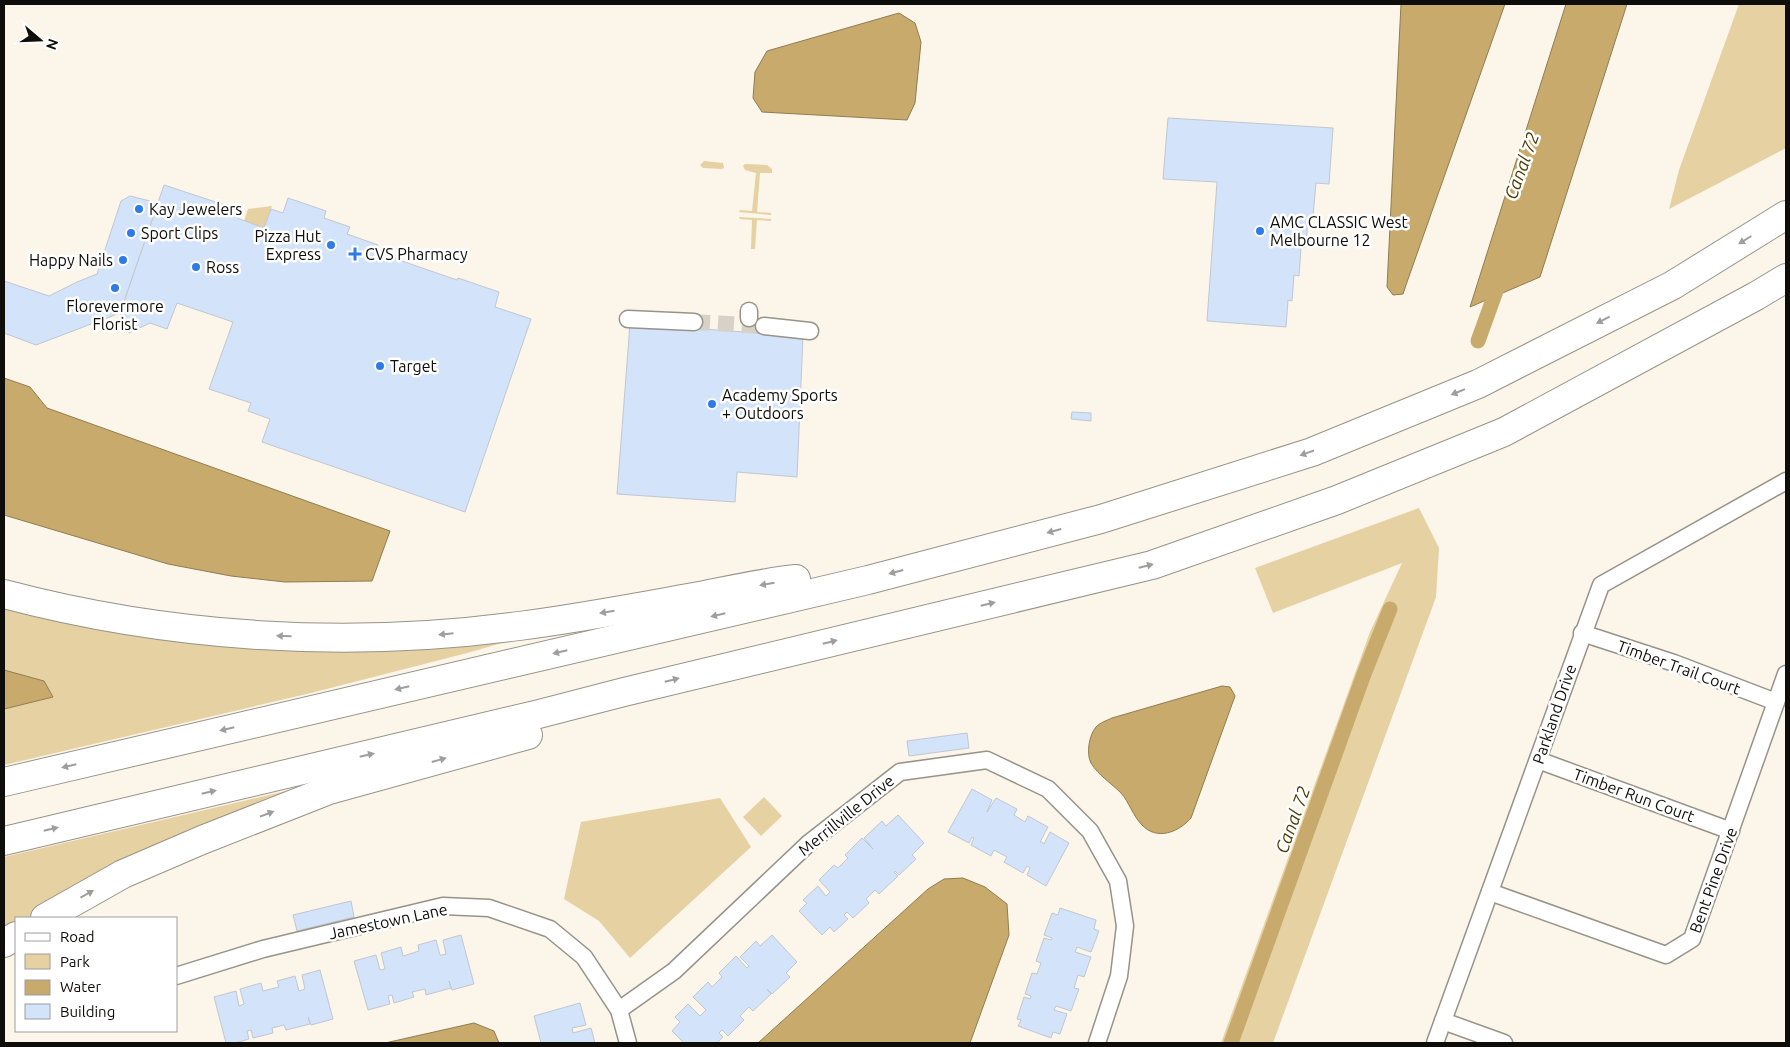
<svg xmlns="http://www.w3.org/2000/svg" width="1790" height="1047" font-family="Ubuntu,sans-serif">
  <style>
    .green { fill: #e6d1a3 }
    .water { fill: #c8ab6c; stroke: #907c4e }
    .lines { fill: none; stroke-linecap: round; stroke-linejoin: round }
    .canal { stroke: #c8ab6c; stroke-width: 15 }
    .building { fill: #d3e3fa; stroke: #c0c7d1 }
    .street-tunnel { stroke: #d7d2c8; stroke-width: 16; stroke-dasharray: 16 8; stroke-linecap: butt }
    .street-casing { stroke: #989389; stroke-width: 19 }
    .highway-casing { stroke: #989389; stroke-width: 30 }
    .street { stroke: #fff; stroke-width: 16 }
    .highway { stroke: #fff; stroke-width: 28 }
    .oneway { fill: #9f9e9d }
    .poi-dot { fill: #2d7be7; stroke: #fff; stroke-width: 2 }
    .labels { text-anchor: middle; stroke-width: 5; stroke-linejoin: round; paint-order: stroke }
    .poi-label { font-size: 16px; fill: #0e0d09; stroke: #fff; text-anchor: start }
    .street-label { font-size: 16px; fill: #0e0d09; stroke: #fff }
    .water-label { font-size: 18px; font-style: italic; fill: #4e3a04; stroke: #fff }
  </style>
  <rect width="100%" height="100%" fill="#fbf5ea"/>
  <g class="green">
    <path d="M1739,4H1786V148L1669,209L1679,170Z"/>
    <path d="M704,161L723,163L724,168L722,169L703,168L700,165Z"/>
    <path d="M745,164L767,165L772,169V173H760L757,212L771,213V215L739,212L740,210L752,211L756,173L745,170L743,166Z"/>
    <path d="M272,206L264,228L244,221L248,209Z"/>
    <path d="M739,217L771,219V221L757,220L755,249H751L752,220L740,219Z"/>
    <path d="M1419,508L1439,548L1436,597L1273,1043H1221L1370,632L1402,563L1273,613L1255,568Z"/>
    <path d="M4,602L105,624L518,638L471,652L311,693L4,765V709L53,697L44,681L4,670Z"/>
    <path d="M324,782L33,918H16V928L4,936V857Z"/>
    <path d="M764,797L782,816L761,836L743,817Z"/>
    <path d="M720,798L751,847L630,958L599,921L564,899L581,822Z"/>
  </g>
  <g class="water">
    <path d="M1401,4H1505L1406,285L1403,294L1393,295L1387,287Z"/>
    <path d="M1566,4H1627L1540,277L1470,307Z"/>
    <path d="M899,13L915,23L921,42L915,103L907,120L762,112L753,98L755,72L767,51Z"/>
    <path d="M4,378L30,387L47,408L390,531L372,581L285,582L231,576L168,564L4,515Z"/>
    <path d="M4,670L44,681L53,697L4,709Z"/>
    <path d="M1222,686L1230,687L1235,696L1191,818C1179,832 1157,841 1142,825C1133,816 1129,802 1121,793C1111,783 1098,775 1091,763C1086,754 1089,735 1096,727C1099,723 1108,720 1112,718Z"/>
    <path d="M963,878L985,887L1007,904L1009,935L970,1043H758L928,889L944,879Z"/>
    <path d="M474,1023L494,1031L499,1043H385Z"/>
  </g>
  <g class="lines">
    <g class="canal">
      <path d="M1478,341L1500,280"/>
      <path d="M1231,1043L1364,674L1390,609"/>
    </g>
  </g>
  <g class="building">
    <path d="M1168,118L1333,128L1329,184L1316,183L1313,216H1308L1306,247H1301L1299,276L1294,275L1292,301L1288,300L1286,327L1207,321L1217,182L1163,179Z"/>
    <path d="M164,185L240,210L237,218L264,228L271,209L283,213L288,198L326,211L324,218L350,227L347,234L378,245L376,252L457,280L458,278L499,292L495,307L531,319L465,512L262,442L270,419L248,411L251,403L209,389L233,322L177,303L167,329L150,323L129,333L120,313Z"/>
    <path d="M130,196L158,203L120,313L36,345L4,333V281L49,296L77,282L97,274L121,201Z"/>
    <path d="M630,324L803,336L797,477L737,472L735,502L617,494Z"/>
    <path d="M1072,412L1091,413V421L1071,419Z"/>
    <path d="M967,733L969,748L909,756L907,741Z"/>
    <path d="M972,789L992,800L987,812L996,798L1017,809L1014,815L1025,822L1028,816L1048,827L1040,842H1042L1044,844L1050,832L1069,843L1046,886L1027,875L1030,868L1027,866L1023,873L1004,862L1007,857L994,850L991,856L971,845L974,838L972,837L969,843L948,832Z"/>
    <path d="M898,815L924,843L912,855L916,859L899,875L895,871L894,872L898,876L879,894L875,890L866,899L869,903L853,918L847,912L844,915L848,919L834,932L830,927L822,935L799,911L807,903L803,900L818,886L826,896L830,892L819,880L834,865L838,868L848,858L845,855L862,838L873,849L864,838L882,821L886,826Z"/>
    <path d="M351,901L354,917L297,931L293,915Z"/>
    <path d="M1060,908L1096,920L1094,929L1099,931L1091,952L1077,947L1075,952L1091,957L1084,977L1078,975L1074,988L1079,989L1071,1011L1056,1006L1054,1010L1067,1014L1060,1034L1053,1032L1051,1038L1018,1026L1021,1020L1017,1019L1024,997L1030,999L1031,996L1025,994L1032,973L1037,974L1041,963L1036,961L1044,938L1051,940L1052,938L1044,935L1052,913L1058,915Z"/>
    <path d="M461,935L474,984L452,990L449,981L451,988L426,995L425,989L412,992L414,997L394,1003L392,995L388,996L390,1004L368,1010L354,961L376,955L380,970L385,969L381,953L401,947L403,956L419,951L418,945L436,940L440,955H442L446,954L443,940Z"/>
    <path d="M772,935L797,962L786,973L790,977L772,994L767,989L771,994L753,1011L749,1007L740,1016L744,1020L728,1036L722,1030L719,1033L723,1037L717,1043H684L672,1031L680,1022L675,1017L688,1004L700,1016L706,1010L693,997L708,982L712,987L722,977L719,973L736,956L747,968L749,966L740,957L756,941L760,946Z"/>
    <path d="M320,970L333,1019L311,1025L308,1017L310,1024L286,1030L284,1025L272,1028L273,1033L253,1038L251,1030L247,1031L249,1039L235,1043H226L214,997L236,991L239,1006L244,1004L240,989L261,983L263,991L279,987L277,981L295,976L299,991L305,989L302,975Z"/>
    <path d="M580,1003L586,1025L572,1028L573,1033L591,1028L595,1043H541L534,1016Z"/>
  </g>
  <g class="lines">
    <path class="street-tunnel" d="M694,322L764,326"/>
    <g class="street-casing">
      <g id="street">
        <path d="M749,318V311"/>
        <path d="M628,319L694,322"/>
        <path d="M764,326L810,331"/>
        <path d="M1582,633L1674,663L1776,702"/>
        <path d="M1538,760L1731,831"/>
        <path d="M1490,892L1666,955L1692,939L1786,674"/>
        <path d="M176,976L263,949L443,906L489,908L550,929L584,957L619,1010L628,1043"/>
        <path d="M619,1010L674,971L809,843L900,772L987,760L1048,789L1090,831L1118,881L1125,926L1119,976L1097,1043"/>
        <path d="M1443,1021L1504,1043"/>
        <path d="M1435,1043L1601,585L1786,481"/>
      </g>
    </g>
    <g class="highway-casing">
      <g id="highway">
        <path d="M4,594C170,638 348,649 519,626C581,618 643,606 705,595C735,589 766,582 796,579"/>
        <path d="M4,782L868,580L1101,519L1312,452L1478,384L1673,285L1786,215"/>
        <path d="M4,841L539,714L624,692L1152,565L1337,500L1504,432L1756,296L1786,278"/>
        <path d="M45,918L123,874L202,840L329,790L528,735"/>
        <path d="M4,943L16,936"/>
      </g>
    </g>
    <use href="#street" class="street"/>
    <use href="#highway" class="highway"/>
  </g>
  <defs><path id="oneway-solid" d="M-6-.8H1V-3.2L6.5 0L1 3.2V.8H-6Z" transform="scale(1.25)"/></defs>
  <g class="oneway">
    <use href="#oneway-solid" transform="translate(1745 240) rotate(148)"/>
    <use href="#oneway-solid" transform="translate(1603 320) rotate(153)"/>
    <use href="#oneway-solid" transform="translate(1458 392) rotate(158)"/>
    <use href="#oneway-solid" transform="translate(1307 453) rotate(161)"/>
    <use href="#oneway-solid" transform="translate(1054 531) rotate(165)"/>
    <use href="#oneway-solid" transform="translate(1146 566) rotate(-14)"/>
    <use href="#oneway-solid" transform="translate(896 572) rotate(165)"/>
    <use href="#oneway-solid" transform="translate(767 584) rotate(170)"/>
    <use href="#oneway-solid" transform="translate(988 604) rotate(-14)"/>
    <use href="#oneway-solid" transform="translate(607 612) rotate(171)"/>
    <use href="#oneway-solid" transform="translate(718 615) rotate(167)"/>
    <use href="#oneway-solid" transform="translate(446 634) rotate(174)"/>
    <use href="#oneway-solid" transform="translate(284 636) rotate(-178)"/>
    <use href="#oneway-solid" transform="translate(830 642) rotate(-14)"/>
    <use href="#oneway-solid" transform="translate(560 652) rotate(167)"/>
    <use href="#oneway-solid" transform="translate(672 680) rotate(-14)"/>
    <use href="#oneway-solid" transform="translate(402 688) rotate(167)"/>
    <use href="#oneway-solid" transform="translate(227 729) rotate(167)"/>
    <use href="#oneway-solid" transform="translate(367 755) rotate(-13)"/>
    <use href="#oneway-solid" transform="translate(439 760) rotate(-16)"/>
    <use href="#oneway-solid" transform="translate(69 766) rotate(167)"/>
    <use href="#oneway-solid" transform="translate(209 792) rotate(-13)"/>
    <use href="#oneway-solid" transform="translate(267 814) rotate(-21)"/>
    <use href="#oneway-solid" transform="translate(51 829) rotate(-13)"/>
    <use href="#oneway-solid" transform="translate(87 894) rotate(-29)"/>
  </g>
  <g class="poi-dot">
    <circle cx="139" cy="209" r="5"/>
    <circle cx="1260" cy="231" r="5"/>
    <circle cx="131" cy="233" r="5"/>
    <circle cx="331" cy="245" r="5"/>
    <path d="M352.5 246.5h5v5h5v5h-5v5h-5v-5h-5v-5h5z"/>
    <circle cx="123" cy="260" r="5"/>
    <circle cx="196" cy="267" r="5"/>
    <circle cx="115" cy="288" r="5"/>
    <circle cx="380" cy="366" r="5"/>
    <circle cx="712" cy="404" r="5"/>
  </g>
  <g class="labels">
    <g class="poi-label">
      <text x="149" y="215">Kay Jewelers</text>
      <text x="1270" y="228">AMC CLASSIC West<tspan x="1270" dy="18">Melbourne 12</tspan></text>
      <text x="141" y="239">Sport Clips</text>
      <text x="321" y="242" text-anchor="end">Pizza Hut<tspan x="321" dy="18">Express</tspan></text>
      <text x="365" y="260">CVS Pharmacy</text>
      <text x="113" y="266" text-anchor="end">Happy Nails</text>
      <text x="206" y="273">Ross</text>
      <text x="115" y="312" text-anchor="middle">Florevermore<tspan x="115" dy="18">Florist</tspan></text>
      <text x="390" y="372">Target</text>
      <text x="722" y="401">Academy Sports<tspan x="722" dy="18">+ Outdoors</tspan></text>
    </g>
    <g class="street-label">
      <text transform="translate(1679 667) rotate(20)" y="6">Timber Trail Court</text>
      <text transform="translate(1554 714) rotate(-71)" y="6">Parkland Drive</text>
      <text transform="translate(1634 795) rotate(20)" y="6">Timber Run Court</text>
      <text transform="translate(846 815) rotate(-39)" y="6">Merrillville Drive</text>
      <text transform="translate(1713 880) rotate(-70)" y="6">Bent Pine Drive</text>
      <text transform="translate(388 921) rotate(-12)" y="6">Jamestown Lane</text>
    </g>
    <g class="water-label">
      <text transform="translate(1522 166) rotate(-70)" y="6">Canal 72</text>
      <text transform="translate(1293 820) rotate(-70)" y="6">Canal 72</text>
    </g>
  </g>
  <rect width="1790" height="1047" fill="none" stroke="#0e0d09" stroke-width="10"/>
  <rect x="15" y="917" width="162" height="115" fill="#ffffff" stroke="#9f9e9d"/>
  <rect x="25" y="933" width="25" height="8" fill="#ffffff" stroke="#9f9e9d"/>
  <text x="60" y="942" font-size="15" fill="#0e0d09">Road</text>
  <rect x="25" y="954" width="25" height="15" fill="#e6d1a3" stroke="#9f9e9d"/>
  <text x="60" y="967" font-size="15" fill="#0e0d09">Park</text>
  <rect x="25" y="980" width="25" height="15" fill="#c8ab6c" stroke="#9f9e9d"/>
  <text x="60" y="992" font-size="15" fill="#0e0d09">Water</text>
  <rect x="25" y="1004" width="25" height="15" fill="#d3e3fa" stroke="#9f9e9d"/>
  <text x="60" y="1017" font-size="15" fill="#0e0d09">Building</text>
  <g transform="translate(40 40) rotate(109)" stroke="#ffffff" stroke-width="4" paint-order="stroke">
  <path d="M0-4L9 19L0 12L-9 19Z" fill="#0e0d09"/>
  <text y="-8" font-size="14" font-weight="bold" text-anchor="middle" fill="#0e0d09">N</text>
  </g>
</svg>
